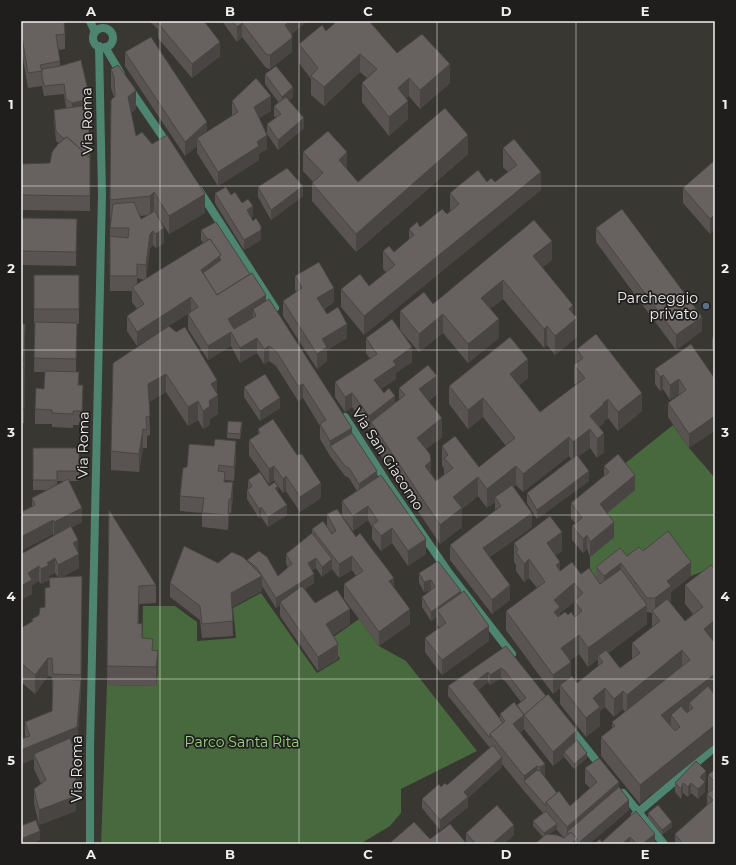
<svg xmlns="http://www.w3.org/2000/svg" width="736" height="865" font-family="Montserrat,sans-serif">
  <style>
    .green { fill: #48683d }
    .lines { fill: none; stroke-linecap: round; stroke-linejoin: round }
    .street { stroke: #4d8570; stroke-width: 8 }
    .wall { fill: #595452; fill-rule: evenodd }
    .shaded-wall { fill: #484542 }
    .building { fill: #67625f; stroke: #484542; fill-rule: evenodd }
    .grid { fill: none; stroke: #f0efec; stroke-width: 1; stroke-opacity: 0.55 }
    .service-dot { fill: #5c6f8a; stroke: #1f1e1c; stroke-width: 1.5 }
    .labels { text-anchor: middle; stroke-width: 3.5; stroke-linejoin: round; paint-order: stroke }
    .street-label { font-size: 14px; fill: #f0efec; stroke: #1f1e1c }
    .poi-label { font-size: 14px; fill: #f0efec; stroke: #1f1e1c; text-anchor: end }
    .park-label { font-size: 14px; fill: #99d384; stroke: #1f1e1c }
    .neatline { fill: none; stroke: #f0efec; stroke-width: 1.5 }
    .grid-label { font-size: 13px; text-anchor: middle; font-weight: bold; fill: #f0efec }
  </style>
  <rect width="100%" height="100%" fill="#393732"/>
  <g class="green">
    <path d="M673,425L689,448L715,478V588L701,572L691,576L668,546L596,581L590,568V557L614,537L600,519L618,469Z"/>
    <path d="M261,593L317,673L340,659L329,640L359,619L379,646L406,661L477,751L401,789V813L390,826L360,844H101L107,685L156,686L158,670L142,657L143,606H175L197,622V641L236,638L233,608Z"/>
  </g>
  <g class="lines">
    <g class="street">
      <path d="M90,21L95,32"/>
      <circle cx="103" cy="38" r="10"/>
      <path d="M105,47L121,74"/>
      <path d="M130,89L169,146"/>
      <path d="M199,190L275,308"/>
      <path d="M345,417L386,481L449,573L512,654"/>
      <path d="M570,728L603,769"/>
      <path d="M623,793L664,844"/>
      <path d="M635,815L715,747"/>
      <path d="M90,844V747L102,194L99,46"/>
    </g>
  </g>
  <g class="wall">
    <path d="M21,21H66L64,23L65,34V49L58,50L60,61V66L90,108L88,109L90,158V211L21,210V164L50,163L59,143L56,141L54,120V110L66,108L64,94L44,96L42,86L28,88L21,47Z"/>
    <path d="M149,21H204L220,56L192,78L158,38V29Z"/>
    <path d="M222,21H306V22L291,34L292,52L270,69L266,68L242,37L237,42Z"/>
    <path d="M326,31L397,53L450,83L420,109L409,96L406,99L408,119L389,136L362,102V83L367,78L360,72L324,106L311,95V79L299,63V44Z"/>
    <path d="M125,52L207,132L232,116V101L271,111L259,118L267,149L259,154V160L218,186L197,153V146L185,156L125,66Z"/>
    <path d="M111,69L136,109L131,113L136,136L205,213L169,234L158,217L164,243L156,248L153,245L150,248L146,279L203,243L201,240V230L266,301L352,433L377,478L426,554L408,566L392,543L381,551L372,539V527L368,520L353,531L342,516V501L357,491L349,478L345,476L330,456L320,439V426L303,398L298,401L276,366L269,361L264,364L257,353L240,363L231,346L208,360L188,329V314L191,312L137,346L127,331V316L137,309L132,302V291H110V228L111,219H110L111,100L114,97L111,88ZM149,215L141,219L140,216ZM137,278L144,280L137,284Z"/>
    <path d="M265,74L293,97L288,101L304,128L278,150L267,134V124L276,118L274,116V106L279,103L265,84Z"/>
    <path d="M503,148L541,190L364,335L341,307V289L369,286L386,272L383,269V251L394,252L409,239V229L420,227L447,214L450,212V193L487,182H495L508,172L503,167Z"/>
    <path d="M303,152L347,170L358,182L468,154L356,252L312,201V183L313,182L303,171Z"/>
    <path d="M715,160L710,234L683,203V188Z"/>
    <path d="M258,187L303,196L271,220L258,197Z"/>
    <path d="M215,193L231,195L242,203L253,216L251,217L253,221L261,226V240L244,250L215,203Z"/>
    <path d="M21,218L77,219L76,266L21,265Z"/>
    <path d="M596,228L702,331L676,350L596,242Z"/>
    <path d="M552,260L542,268L573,314L577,337L555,355L547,345L544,348L503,299L490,309L499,338L468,363L443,333L419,352L400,330V311L433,304Z"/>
    <path d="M34,275H79V324H77L76,372L83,399L82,425H73V428L52,427V424H35V409L44,389L45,372H34L35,324H34Z"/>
    <path d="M295,276L334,302L324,309L327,314L347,338L327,350V361L317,369L283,316V301L296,292L295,290Z"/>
    <path d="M21,324L25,339L24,423H21Z"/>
    <path d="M169,326L217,393L218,414L210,419V425L203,429L198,420L188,426L166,392L149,402L150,435L147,436V448H143L139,472L111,470V451Z"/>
    <path d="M715,336V352L712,348V338Z"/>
    <path d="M366,338L412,362L396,373V379L381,389L384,393L395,403L399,400V388L437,394L429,401L442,437L426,449L431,474L436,481L444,475V469L442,465V446L479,467L506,446L483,417L468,429L449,404V386L528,378L519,385L540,412L576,385L574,383V365L577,363V349L642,411L618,431L608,418L604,421V423L599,427L604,452L597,458L590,448L578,457L589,481L537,519L527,503V493L571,459L569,456L523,492L516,485L513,487L532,527L490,557L510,600L492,614L450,560V545L495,511V502L487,508L478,496L462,509V527L440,544L371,441V428L369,430L352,407L345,412L335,397V382L370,359L366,353Z"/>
    <path d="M691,344L689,448L668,417V403L679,395V394L670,400L663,389L660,391L655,384V369Z"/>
    <path d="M244,387L280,408L260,421L244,397Z"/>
    <path d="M242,427L240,439L227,438V433Z"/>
    <path d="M258,429L321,498L300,512L286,491L283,493L274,480L269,484L249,455V440L258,435Z"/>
    <path d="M715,438V455L714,454V439Z"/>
    <path d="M214,446L236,456L234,481L225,480V482L233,497L231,513H229L228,530L202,527V513L180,511V496L187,467Z"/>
    <path d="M33,448H79V481H68L82,522L71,528L78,553L79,568L62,577L82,576L81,694L77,741L72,743L80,782L76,784V811L39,825L34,803V789L41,784L34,769V759L21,764V739L25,738V722L52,711V677L48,676L35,694L21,682V628L32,622V619L39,615L45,607L49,587V578L58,577L55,573L49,576V580L41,584L39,581L32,585V594L21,600L54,536L53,534L21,551V512L32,507V498L47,490H33ZM57,481H64L57,485Z"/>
    <path d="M604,466L635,490L607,513L614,537L590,557L587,549L583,553L572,540V526L575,523L571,518V503L604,476Z"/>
    <path d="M248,480L269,486L278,492L287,515L268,527L261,517L259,518L247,499V490L248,489Z"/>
    <path d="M109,510L156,585V603L139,604V624L142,638L153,650L158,669L156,686L107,685Z"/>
    <path d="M327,514L356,537L394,588L410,624L379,646L344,599V584L356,576L352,570L339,578L332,569L322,577L316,568L312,570L314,583L305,589L315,603L350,624L333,635L338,659L318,671L280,616V605L276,608L262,586V591L232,607L233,636L202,638L200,620L170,597V583L218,563L247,561V560L278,576L288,567L286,564V554L312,533V529L327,527Z"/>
    <path d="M514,543L562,551L555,555L560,571L581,574L596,578V567L643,551L691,576L671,592V600L670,602L685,621L693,614L685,604V585L711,565L713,641L715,643V693L640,804L601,756V737L612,728V722L625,712L623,709L614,717L605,707L600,711V726L586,737L560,704V688L553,694L506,630V611L537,588L529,578L524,582L516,571V565L514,562ZM574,602V615H568L560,616V613ZM647,612L652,613V627L632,643V659L620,668L608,653L647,624ZM579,654L588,667L598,659V666L577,683L571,677L570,660Z"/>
    <path d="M419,573L461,593L489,641L442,675L425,652V638L439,628L437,624V617L431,621L422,607V597L431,590L424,592L419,583Z"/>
    <path d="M506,646L577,740L587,758L574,769L564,757L553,766L524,729L520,733L545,764V777L557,793L570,806L590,788L585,783V768L619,787L629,810L589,844L543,837L533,826V821L543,813L524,791L502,764V767L468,798V807L440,830L422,808V799L441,787L447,785L490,748L448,696V686ZM501,678L505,681L521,702L517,705L500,714V719L478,690L488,682L490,685ZM556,829L563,837L549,834Z"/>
    <path d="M715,769V844H675V834L707,805V794L708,793V775Z"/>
    <path d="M706,781L705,782V792L698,799L691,793L688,797L683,793L681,799L675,792V783Z"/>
    <path d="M636,811L655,843L654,844H594L602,842Z"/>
    <path d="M648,813L672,827L662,835L648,818Z"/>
    <path d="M466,833L514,835L504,844H468L466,843Z"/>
  </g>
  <g class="shaded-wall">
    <path d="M290,21H306V22L285,40V25Z"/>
    <path d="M242,23V37L237,42V27Z"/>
    <path d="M292,38V52L270,69V55Z"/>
    <path d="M220,42V56L192,78V64Z"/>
    <path d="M360,54V72L324,106V87Z"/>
    <path d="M450,64V83L420,109V90Z"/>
    <path d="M409,78V96L398,107V88Z"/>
    <path d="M293,87V97L282,107V97Z"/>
    <path d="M136,90V109L128,115V97Z"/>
    <path d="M271,96V111L254,121V107Z"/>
    <path d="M90,99V108L72,112V103Z"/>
    <path d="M408,101V119L389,136V117Z"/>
    <path d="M304,118V128L278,150V140Z"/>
    <path d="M207,122V137L197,138V146L185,156V142Z"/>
    <path d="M267,135V149L259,154V160L218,186V172L257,142Z"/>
    <path d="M468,135V154L356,252V234Z"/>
    <path d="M347,152V170L339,160Z"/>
    <path d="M541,172V190L364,335V316Z"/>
    <path d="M303,186V196L271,220V210Z"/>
    <path d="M154,192V210L150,215V196Z"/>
    <path d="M205,194V213L169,234V216Z"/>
    <path d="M253,206V216L247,220V210Z"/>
    <path d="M715,215V229L710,234V219Z"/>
    <path d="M164,228V243L156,248V234Z"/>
    <path d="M261,230V240L244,250V240Z"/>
    <path d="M153,231V245L150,248L146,280V265L150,234Z"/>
    <path d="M552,241V260L533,275V256Z"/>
    <path d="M221,255V270L201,274V270Z"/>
    <path d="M503,280V299L481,316V298Z"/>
    <path d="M334,288V302L317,312V298Z"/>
    <path d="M266,295V309H253V318L231,332V346L208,360V346L228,319Z"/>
    <path d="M191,297V312L137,346V332Z"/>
    <path d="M573,305V322L577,318V337L555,355V336L569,309Z"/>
    <path d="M443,314V333L419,352V334Z"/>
    <path d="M702,317V331L676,350V335Z"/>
    <path d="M499,319V338L468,363V344Z"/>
    <path d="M347,324V338L327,350V361L317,369V354L322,339Z"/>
    <path d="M547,326V345L544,348V329Z"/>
    <path d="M257,338V353L240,363V348Z"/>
    <path d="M269,346V361L264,364V349Z"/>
    <path d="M412,347V362L396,373V379L374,394V380L393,361Z"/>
    <path d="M528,359V378L510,393V374Z"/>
    <path d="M166,374V392L148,403V384Z"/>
    <path d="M663,375V389L660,391V377Z"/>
    <path d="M437,376V394L419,408V389Z"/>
    <path d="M679,379V394L670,400V385Z"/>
    <path d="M217,380V396L218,395V414L210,419V425L203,429V411L209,401L211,384Z"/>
    <path d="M303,384V398L298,401V386Z"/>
    <path d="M352,393V407L345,412V397Z"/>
    <path d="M642,393V411L618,431V412Z"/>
    <path d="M395,396V410L371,422V428L369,430V416Z"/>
    <path d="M280,398V408L260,421V411Z"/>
    <path d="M483,398V417L468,429V410Z"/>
    <path d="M608,399V418L604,421V423L592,433L590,416L603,403Z"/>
    <path d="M198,401V420L188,426V407Z"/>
    <path d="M715,416V431L689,448V434Z"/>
    <path d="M442,418V437L417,456V438Z"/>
    <path d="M352,428V443L330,446V441Z"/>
    <path d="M143,429V448L139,472V454Z"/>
    <path d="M590,429V448L573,461V442Z"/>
    <path d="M604,433V452L597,458V439Z"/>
    <path d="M569,437V456L523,492V474Z"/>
    <path d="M236,441V456L234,481V467Z"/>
    <path d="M431,461V480L425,466Z"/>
    <path d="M274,466V480L269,484V469Z"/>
    <path d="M516,466V485L497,500L495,497V502L487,508V489Z"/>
    <path d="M377,471V481L359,493V484Z"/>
    <path d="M589,471V481L537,519V510Z"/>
    <path d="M635,475V490L600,519V504Z"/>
    <path d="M286,476V491L283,493V479Z"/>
    <path d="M478,477V496L462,509V527L440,544V525L453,497Z"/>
    <path d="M233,482V497L231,513V499Z"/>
    <path d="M321,483V498L300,512V497Z"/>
    <path d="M278,487V496L275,488Z"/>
    <path d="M229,499V513L228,530V515Z"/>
    <path d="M287,505V515L268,527V517Z"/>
    <path d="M368,506V520L353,531V516Z"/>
    <path d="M261,507V517L259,518V509Z"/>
    <path d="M82,508V522L54,537V522Z"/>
    <path d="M532,513V527L483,562V548Z"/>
    <path d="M53,520V534L21,551V537Z"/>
    <path d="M614,522V537L590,557V542Z"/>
    <path d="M392,528V543L381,551V536Z"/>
    <path d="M562,532V551L547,562V543Z"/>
    <path d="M587,535V549L583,553V539Z"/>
    <path d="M426,539V554L408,566V551Z"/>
    <path d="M78,540L79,568L58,579V565L73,543Z"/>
    <path d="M352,556V570L339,578V564Z"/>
    <path d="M55,558V573L49,576V580L41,584V569L47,563Z"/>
    <path d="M316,558V568L308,573V563Z"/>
    <path d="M332,559V569L322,577V567Z"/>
    <path d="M529,559V578L524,582V564Z"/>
    <path d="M560,562V581L556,565Z"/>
    <path d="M691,562V576L671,592V600L655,613V598L667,581Z"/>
    <path d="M621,563V578L604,591V576Z"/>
    <path d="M39,566V581L32,585V594L21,600V586L28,573Z"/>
    <path d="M314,574V583L282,604L280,602V605L276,608V598Z"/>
    <path d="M82,576L81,694L77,741L36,758L34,754V759L21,764V750L81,680Z"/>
    <path d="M262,576V591L231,608V593Z"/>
    <path d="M394,578V592L389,581Z"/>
    <path d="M431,580V590L424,592V582Z"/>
    <path d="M574,583V602L560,613V626L554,631V600Z"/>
    <path d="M510,585V600L492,614V600Z"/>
    <path d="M139,586V604L138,642V624Z"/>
    <path d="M461,591V601L437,610V617L431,621V612Z"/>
    <path d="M647,605V624L600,658L598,656V659L588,667V648Z"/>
    <path d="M350,609V624L326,639V624Z"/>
    <path d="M410,609V624L379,646V632Z"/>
    <path d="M714,616H715V639L704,647V629Z"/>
    <path d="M489,626V641L442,675V660Z"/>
    <path d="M579,635V654L561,667V648Z"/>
    <path d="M338,644V659L318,671V657Z"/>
    <path d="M682,650V669L627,714V695Z"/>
    <path d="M158,651V669L156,686V667Z"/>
    <path d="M48,658V676L35,694V675Z"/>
    <path d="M571,662V680L560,685V688L553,694V675Z"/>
    <path d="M501,668V678L490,685V675Z"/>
    <path d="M488,672V682L473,693V683Z"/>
    <path d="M715,674V693L693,710V708L689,703V713L671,715V726L661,715Z"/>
    <path d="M605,688V707L600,711V726L586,737V718L593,698Z"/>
    <path d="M623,691V709L614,717V699Z"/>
    <path d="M524,715V729L513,739V724Z"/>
    <path d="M715,725V744L640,804V785Z"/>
    <path d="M577,730V745L564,752V757L553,766V752Z"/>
    <path d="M587,753V758L574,769V764Z"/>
    <path d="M502,757V767L468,798V807L440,830V820L464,792Z"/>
    <path d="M545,764V778L540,781V767Z"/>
    <path d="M537,766V780L524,781V776Z"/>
    <path d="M80,767V782L73,785V771Z"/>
    <path d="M706,771V781L703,784L705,782V792L698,799V789L700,777Z"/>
    <path d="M619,782V797L567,832V827Z"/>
    <path d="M683,783V793L681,799V789Z"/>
    <path d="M691,783V793L688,797V787Z"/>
    <path d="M76,796V811L39,825V810Z"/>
    <path d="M629,800V810L589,844H571Z"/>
    <path d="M672,822V827L662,835V830Z"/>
    <path d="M557,824V829L544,838V833Z"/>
    <path d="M514,825V835L504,844H492Z"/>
    <path d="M40,831V840L32,844H21V839Z"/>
    <path d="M655,834V843L654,844H642Z"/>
    <path d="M630,837V844H622Z"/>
  </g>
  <g class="building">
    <path d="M21,21H64L65,34L56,35L60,61L40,65L42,71L28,73L21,32Z"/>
    <path d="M160,21H204L220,42L192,64L158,23Z"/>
    <path d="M232,21H290L285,25L292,35V38L270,55L266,54L242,23L237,27Z"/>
    <path d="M337,21H369L397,53L422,34L450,64L420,90L409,78L398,88L408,101L389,117L362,83L377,69L360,54L324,87L311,76L318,68L299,44L322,25L326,31Z"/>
    <path d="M151,37L207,122L185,142L125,52Z"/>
    <path d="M81,60L90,99L72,103L66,99L64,84L44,86L42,76V69L60,66Z"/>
    <path d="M118,65L136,90L128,97L136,136L142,132L152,144L167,135L205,194L169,216L154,192L150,196L110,200L111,100L115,96L114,77L111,69Z"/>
    <path d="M276,66L293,87L282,97L265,74Z"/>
    <path d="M256,78L271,96L254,107L267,135L257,142L259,146L218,172L197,138L238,112L232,101Z"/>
    <path d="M286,97L304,118L278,140L267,124L281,114L274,106Z"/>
    <path d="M88,105L90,158L67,137L64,139L56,131L54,110Z"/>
    <path d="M445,108L468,135L356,234L312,183L323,173L303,152L328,131L347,152L339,160L358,182Z"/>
    <path d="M67,137L90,158V196L21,195V164L50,163L52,152L58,144Z"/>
    <path d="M514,139L541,172L364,316L341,289L360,274L369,286L395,265L383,251L389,246L394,252L414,235L409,229L417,222L420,227L442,209L447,214L459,204L450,193L478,170L487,182L491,178L495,182L517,165L503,148Z"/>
    <path d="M715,160V215L710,219L683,188Z"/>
    <path d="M287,168L303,186L271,210L258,187Z"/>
    <path d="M226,187L231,195L235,192L242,203L248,199L253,206L247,210L253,221L256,218L261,226V230L244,240L215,193Z"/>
    <path d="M134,202L141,219L155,211L164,228L156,234L153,231L150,234L146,265L137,264V276H110V236L128,238L129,228H110L113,204Z"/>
    <path d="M622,209L702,317L676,335L596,228Z"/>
    <path d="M21,218L77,219L76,252L21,251Z"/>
    <path d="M534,220L552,241L533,256L573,305L569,309L577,318L555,336L547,326L544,329L503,280L481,298L499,319L468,344L443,314L419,334L400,311L424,292L433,304Z"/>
    <path d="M216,222L250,274L217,295L203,273L221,260L219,257L221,255L210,239L208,240L201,230Z"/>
    <path d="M210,239L221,255L201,270L217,295L252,273L266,295L228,319L234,329L256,316L253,309L269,299L352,428L330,441L320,424L326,420L303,384L298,386L276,351L269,346L264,349L257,338L240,348L231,332L208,346L188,314L198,307L191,297L137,332L127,316L144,304L132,287Z"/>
    <path d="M319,262L334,288L317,298L327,314L338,307L347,324L322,339L327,347L317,354L283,301L302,288L295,276Z"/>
    <rect x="34" y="275" width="45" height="34"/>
    <path d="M392,319L412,347L393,361L396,365L374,380L384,393L389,388L395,396L369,416L352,393L345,397L335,382L377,354L366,338Z"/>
    <path d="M35,322L77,323L76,359L34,358Z"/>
    <path d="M21,324H25L24,360H21Z"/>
    <path d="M169,326L176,332L185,327L217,380L211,384L218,395L209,401L210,406L203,411L198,401L188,407L166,374L148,384L150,416L146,417L147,430L143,429L139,454L111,451L113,363Z"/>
    <path d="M596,334L642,393L618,412L608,399L603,403L604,404L590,416L604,433L597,439L590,429L573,442L569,437L523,474L516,466L487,489L478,477L453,497L462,508L440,525L371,422L405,395L399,388L428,365L437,376L419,389L442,418L417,438L430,454L431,461L425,466L436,481L453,468L444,458L448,455L442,446L455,436L479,467L515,438L483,398L468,410L449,386L510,337L528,359L510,374L540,412L585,378L574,365L583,358L577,349Z"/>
    <path d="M715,336V342L712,338Z"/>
    <path d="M691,344L715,379V416L689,434L668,403L686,390L679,379L670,385L663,375L660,377L655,369Z"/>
    <rect x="21" y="368" width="3" height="41"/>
    <path d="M45,371L79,372L78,385H83L82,411H73V414L52,413V410L35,409L36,388L44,389Z"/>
    <path d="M265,374L280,398L260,411L244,387Z"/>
    <path d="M273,419L297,455L302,454L321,483L300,497L286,476L283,479L274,466L269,469L249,440L260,433L258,429Z"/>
    <path d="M228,421L242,422L240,434L227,433Z"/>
    <path d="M352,433L377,471L359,484L349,468L345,466L330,446Z"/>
    <path d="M215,439L236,441L234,467L219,465L218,471L225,472L224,482H233L231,499H229L228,515L202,513L204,498L180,496L183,468L187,467L189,444L214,446Z"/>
    <path d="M33,448H79V471H57V480H33Z"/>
    <path d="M618,454L635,475L600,504L614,522L590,542L587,535L583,539L572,526L582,518L571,503L609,472L604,466Z"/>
    <path d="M577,455L589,471L537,510L527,493Z"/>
    <path d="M260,472L269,486L275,482L278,487L275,488L287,505L268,517L261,507L259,509L247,490L252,486L248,480Z"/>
    <path d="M381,475L426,539L408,551L392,528L381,536L372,525L378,521L368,506L353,516L342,501Z"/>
    <path d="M68,479L82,508L54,522L53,520L21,537V512L35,505L32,498Z"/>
    <path d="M512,485L532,513L483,548L510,585L492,600L450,545L501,506L495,497Z"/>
    <path d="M337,509L356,537L360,533L394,578L389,581L410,609L379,632L344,584L363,571L352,556L339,564L312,529L323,521L332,534L336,531L327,514Z"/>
    <path d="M109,510L156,585L139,586L138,624L142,623V638L153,639L152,650L158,651L156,667L107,666Z"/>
    <path d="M550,516L562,532L547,543L560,562L556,565L560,571L572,562L581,574L589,568L600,584L621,569L647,605L588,648L579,635L561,648L571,662L553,675L506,611L545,582L529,559L524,564L516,552L518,550L514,543ZM574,583L583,593L574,601L582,611L575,617L571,612L568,615L565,612L558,617L554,612L560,607L554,600Z"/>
    <path d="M71,526L78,540L73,543L79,554L58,565L55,558L47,563L49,565L41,569L39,566L28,573L32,580L21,586V554Z"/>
    <path d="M668,531L691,562L667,581L671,586L655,598H647L621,563L604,576L596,567L620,548L627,556L639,547L643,551Z"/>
    <path d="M312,533L332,559L322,567L316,558L308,563L314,574L276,598L257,568L247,560L259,551L267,557L278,576L292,564L286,554Z"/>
    <path d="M184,546L218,563L232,552L243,557L262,576L231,593L233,621L202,624L200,606L170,583Z"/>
    <path d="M438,561L461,591L431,612L422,597L435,587L431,580L424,582L419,573Z"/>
    <path d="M711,565L715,569V616H714L715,620L704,629L715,643V674L661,715L675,731L680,727L671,715L681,706L687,713L693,708L689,703L708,686L715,695V725L640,785L601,737L615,726L612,722L690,660L682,650L627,695L623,691L614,699L605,688L593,698L600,707L586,718L560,685L572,676L577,683L603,662L598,656L606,650L620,668L640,653L632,643L660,621L652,611L667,599L685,621L703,607L685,585Z"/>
    <path d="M82,576L81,675L53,674L52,658H48L35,675L21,663V628L33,621L32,619L39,615L40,608L45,607V588L50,587L49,578Z"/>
    <path d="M302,586L315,603L337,590L350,609L326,624L338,644L318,657L280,602Z"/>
    <path d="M464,591L489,626L442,660L425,638L446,623L437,610Z"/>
    <path d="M506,646L546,696L524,715L517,705L526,698L505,671L501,668L490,675L488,672L473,683L503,723L490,734V738L448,686Z"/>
    <path d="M53,679L81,680L77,727L21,750V739L30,736L25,722L52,711Z"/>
    <path d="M548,694L577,730L553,752L524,715Z"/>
    <path d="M514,702L524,715L513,724L545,764L540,767L537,766L524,776L490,734L505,721L500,714Z"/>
    <path d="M70,738L80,767L73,771L76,775V796L39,810L34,789L46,780L34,754Z"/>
    <path d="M577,740L587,753L574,764L564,752Z"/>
    <path d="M493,745L502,757L464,792L468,797L440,820L422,799L439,784L441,787L445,783L447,785Z"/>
    <path d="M599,758L619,782L567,827L546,802L559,791L570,806L597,782L585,768Z"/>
    <path d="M696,761L706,771L700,777L705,782L698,789L691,783L688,787L683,783L681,789L675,783Z"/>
    <path d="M715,769V782L708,775Z"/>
    <path d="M537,770L540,771L557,793L546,802V806L524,781Z"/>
    <path d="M619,787L629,800L577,844V839L571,832L568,834L567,832Z"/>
    <path d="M715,787V844H683L675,834L713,800L707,794Z"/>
    <path d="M497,805L514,825L492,844H476L466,833Z"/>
    <path d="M658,805L672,822L662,830L648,813Z"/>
    <path d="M546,811L557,824L544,833L533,821Z"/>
    <path d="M636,811L655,834L642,844H637L630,837L622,844H603L602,842Z"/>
    <path d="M36,820L40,831L21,839V826Z"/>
    <path d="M414,822L430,839L450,824L467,844H392L391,842Z"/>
    <path d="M571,832L577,839L571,844H535L546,834L557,835L564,838Z"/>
    <path d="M600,839L603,844H594Z"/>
    <path d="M171,843V844H111Z"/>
  </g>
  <path class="grid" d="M160,21V844M299,21V844M437,21V844M576,21V844M21,186H715M21,350H715M21,515H715M21,679H715"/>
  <circle class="service-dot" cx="706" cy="306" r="4"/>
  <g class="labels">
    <g class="street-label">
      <text transform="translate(87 121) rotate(-91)" y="5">Via Roma</text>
      <text transform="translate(83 445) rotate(-89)" y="5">Via Roma</text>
      <text transform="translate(388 459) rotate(57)" y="5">Via San Giacomo</text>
      <text transform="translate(77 769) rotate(-90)" y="5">Via Roma</text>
    </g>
    <g class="poi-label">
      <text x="698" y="303">Parcheggio<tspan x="698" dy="16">privato</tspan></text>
    </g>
    <g class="park-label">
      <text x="242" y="747">Parco Santa Rita</text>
    </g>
  </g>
  <rect width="736" height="865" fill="none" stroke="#1f1e1c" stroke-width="44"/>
  <rect x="22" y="22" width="692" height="821" class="neatline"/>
  <g class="grid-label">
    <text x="91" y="16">A</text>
    <text x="230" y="16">B</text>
    <text x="368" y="16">C</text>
    <text x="506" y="16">D</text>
    <text x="645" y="16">E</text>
    <text x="11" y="109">1</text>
    <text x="725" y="109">1</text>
    <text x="11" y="273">2</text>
    <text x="725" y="273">2</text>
    <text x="11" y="437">3</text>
    <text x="725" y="437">3</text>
    <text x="11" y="601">4</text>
    <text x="725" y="601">4</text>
    <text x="11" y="765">5</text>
    <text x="725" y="765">5</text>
    <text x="91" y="859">A</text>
    <text x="230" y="859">B</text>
    <text x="368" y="859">C</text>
    <text x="506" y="859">D</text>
    <text x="645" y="859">E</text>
  </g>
</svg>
